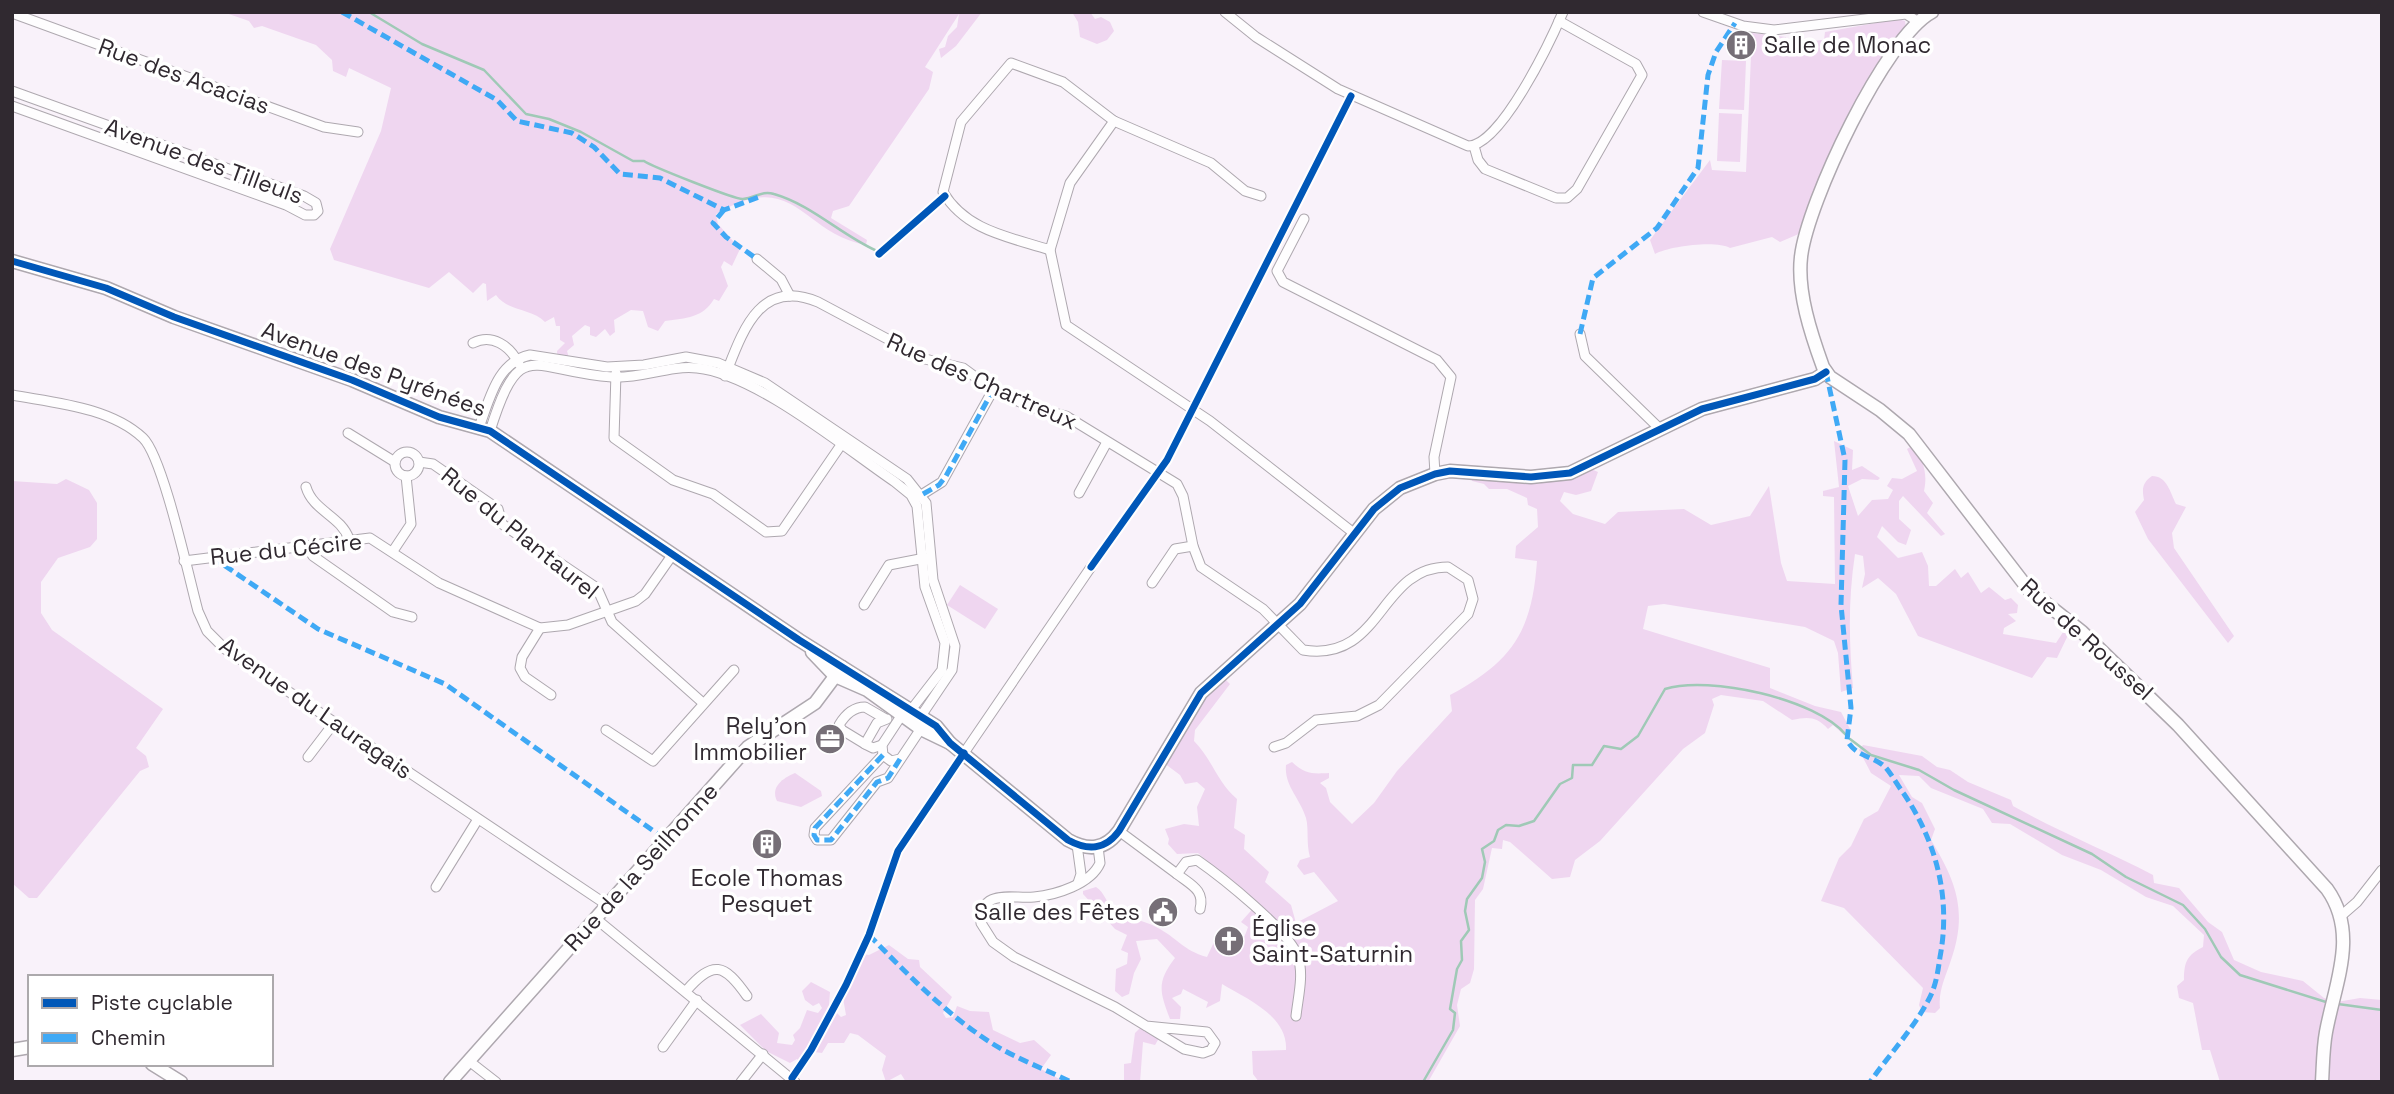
<svg xmlns="http://www.w3.org/2000/svg" width="2394" height="1094" font-family="'Space Grotesk',sans-serif">
  <style>
    .green { fill: #efd6f0 }
    .lines { fill: none; stroke-linecap: round; stroke-linejoin: round }
    .stream { stroke: #9fc9b6; stroke-width: 2.5 }
    .street-casing { stroke: #aea8af; stroke-width: 11 }
    .secondary-casing { stroke: #aea8af; stroke-width: 15 }
    .street { stroke: #fefdfe; stroke-width: 9 }
    .secondary { stroke: #fefdfe; stroke-width: 12 }
    .quiet { stroke: #3fa9f5; stroke-width: 5; stroke-dasharray: 10 5; stroke-linecap: butt }
    .cycleway-casing { stroke: #fff; stroke-width: 11 }
    .cycleway { stroke: #0057b8; stroke-width: 7 }
    .labels { text-anchor: middle; stroke-width: 7; stroke-linejoin: round; paint-order: stroke }
    .poi-label { font-size: 23px; fill: #302930; stroke: #fff; text-anchor: start }
    .street-label { font-size: 23px; fill: #302930; stroke: #fff }
  </style>
  <rect width="100%" height="100%" fill="#f9f2fa"/>
  <g class="green">
    <path d="M223,12H982L956,46L941,58L939,49L945,47L948,36L957,27L959,14L925,67L933,72L929,89L849,206L833,211L831,218L867,240L866,245C800,233 796,167 716,214L718,224L740,249L732,266L724,261L721,267L728,286L719,301L714,299C703,318 686,318 665,321L658,331L648,327L643,311L631,310L614,320L615,332L610,336L605,329L596,337L590,335V327L585,325L572,336L574,345L567,351L572,369L559,372L557,351L565,343L560,340V326H556L554,317L545,322C531,308 508,312 496,295L487,301L486,284L483,283L473,293L449,272L429,288L334,260L330,249L381,131L391,88L349,68L346,77L333,71L332,60L316,45L262,26L254,28L249,21Z"/>
    <path d="M1072,12H1090L1095,19L1101,17L1110,22L1114,31L1107,40L1097,44L1080,37L1078,22Z"/>
    <path d="M1898,19L1905,21L1906,29L1825,164L1801,233L1780,242L1772,237L1730,248C1717,240 1669,246 1655,254L1650,240L1710,160L1712,170L1746,172L1752,33L1786,37L1788,43L1824,40L1825,32Z"/>
    <path d="M1722,60L1746,61L1744,110L1719,109Z"/>
    <path d="M1719,113L1742,114L1740,162L1717,161Z"/>
    <path d="M1834,441L1853,450L1852,470L1862,466L1880,478L1878,480L1862,479L1848,486L1858,516L1872,500L1888,499L1893,490L1887,486L1892,478L1902,479L1917,471L1907,449L1914,445C1923,461 1928,473 1924,491L1933,503L1927,513L1945,534L1941,536L1903,496L1899,501V519L1911,530L1906,545L1898,542L1882,526L1877,537L1898,558L1922,552L1928,566L1929,586H1936L1955,569L1961,578L1968,572L1981,593L1989,587L2005,600L2011,598L2018,605L2017,613L2008,614L2016,621L2004,628L2003,634L2056,643L2067,626L2071,629L2057,658L2047,657L2032,678L1918,636L1896,594L1878,578L1862,588L1865,574L1863,556L1855,554C1848,600 1849,642 1853,688L1841,692L1838,653L1834,641L1805,627L1664,604L1648,606L1643,629L1770,668V688L1815,706L1841,712L1850,729L1843,734L1833,725L1828,729C1816,716 1808,717 1792,720L1763,701L1721,695L1712,699L1714,705L1705,733L1683,749L1600,841L1575,860L1570,877L1552,879L1510,842L1503,840L1502,849L1492,848L1483,889L1475,900L1474,969L1470,983L1461,989L1457,1005L1460,1026L1428,1082H1259L1253,1074L1252,1051L1286,1050C1288,1016 1247,999 1222,984L1220,1001L1206,1008L1208,1002L1183,989L1181,994L1172,998L1181,1007L1180,1019H1170C1160,992 1156,983 1175,958L1157,939L1136,941L1141,959L1134,973L1129,994L1122,997L1115,991L1116,969L1127,964L1128,953L1121,950L1127,935L1115,929L1083,894V891L1096,887C1105,893 1105,901 1112,907C1124,919 1142,919 1156,927C1178,938 1182,950 1207,957L1214,942L1215,947L1233,954C1239,946 1244,940 1248,927L1241,922L1256,905L1198,853L1177,854L1168,844L1169,839L1165,829L1184,824L1199,826L1197,807L1205,789L1197,782L1185,784L1180,775L1164,763L1200,702L1223,677L1230,684L1195,730L1194,741C1212,759 1217,782 1237,799L1234,828L1245,835L1244,849L1269,872L1265,882L1291,905L1296,923L1338,901L1314,872L1304,875L1297,866L1300,860L1310,857C1306,843 1309,829 1306,818C1300,798 1284,786 1286,765L1292,762C1305,774 1312,774 1329,773V778L1320,783L1326,788L1330,802L1352,824L1374,803L1397,771L1452,711L1450,695C1513,661 1532,631 1537,561L1515,558L1516,546L1538,527L1537,509L1528,505L1527,498L1507,489H1489L1484,484L1472,481L1471,476L1538,484L1591,469L1598,472L1591,491L1576,495L1564,492L1560,501L1573,514L1605,524L1618,512L1684,509L1711,525L1750,516L1769,486L1781,563L1787,581L1835,584L1834,497L1823,496V491L1839,487Z"/>
    <path d="M2152,476C2167,476 2170,492 2176,504L2186,507L2172,533L2174,548L2234,636L2228,643L2148,539L2135,512L2144,500C2142,489 2142,483 2152,476Z"/>
    <path d="M66,479L89,490L97,503V539L90,547L58,558L41,582V613L52,630L163,709L136,748L146,756L149,767L140,771L37,898H29L12,883V481L57,484Z"/>
    <path d="M960,585L998,609L985,629L947,605Z"/>
    <path d="M1863,745L1922,756L1937,767L1950,770L1968,782L2011,800L2013,806C2059,832 2107,851 2153,875L2154,883L2179,888L2208,922L2222,932L2234,960L2261,972L2303,981L2324,998L2337,1002L2360,998L2382,1000V1082H2220L2210,1050H2202L2193,1003L2179,998L2177,986L2184,980C2184,962 2187,955 2203,947L2204,935L2173,906L2146,897L2101,870L2062,855L2010,824L1992,823L1983,809L1931,788L1919,776L1899,775L1912,797L1922,803L1935,829L1931,840C1956,881 1968,912 1951,960C1946,976 1938,991 1940,1008L1935,1013L1922,1012L1919,1005L1923,988L1844,908L1821,901L1839,858L1851,846L1864,819L1878,811L1891,786L1871,773L1859,750Z"/>
    <path d="M795,773L821,791L822,796L801,807L777,801C770,787 783,778 795,773Z"/>
    <path d="M889,945L908,959L919,960L920,967L952,997L943,1013L946,1018L953,1017L957,1006L970,1011L989,1012L993,1030L1020,1043L1034,1040L1051,1055L1041,1069L1065,1082H906L901,1074L886,1082L882,1070L886,1056L858,1035L850,1033L844,1043H828L822,1053L814,1052L801,1063L797,1059L790,1063L766,1051L740,1025L761,1014L779,1033L777,1043L792,1045L795,1040L793,1035L800,1028L807,1010L818,1013L822,1008L819,1003L813,1006L805,1000L802,991L811,982L830,992L829,1005L841,1017L846,1015L843,998L862,954L869,955Z"/>
    <path d="M1140,1028L1159,1038L1155,1045L1143,1042L1140,1082H1124V1064L1131,1063L1135,1033Z"/>
  </g>
  <g class="lines">
    <g class="stream">
      <path d="M369,12L422,44L484,70L526,114L549,119L581,132L633,161H644C651,166 736,200 743,199C755,198 762,190 774,194C812,205 841,235 877,251"/>
      <path d="M1850,739L1871,755L1919,770L1954,790L2092,854L2126,877L2183,905L2205,929L2221,957L2240,975L2326,1002"/>
      <path d="M2338,1004L2382,1010"/>
      <path d="M1423,1082L1453,1030L1455,1013L1450,1009L1457,969L1462,960L1461,941L1469,930L1465,911L1467,899L1482,878L1485,862L1482,849L1494,841L1498,830L1506,825L1519,826L1534,821L1560,784L1572,778L1573,765H1592L1604,746L1621,749L1638,736L1665,689C1709,675 1817,699 1846,735"/>
    </g>
    <g class="street-casing">
      <g id="street">
        <path d="M1225,12L1256,37L1338,89L1468,146C1501,146 1551,40 1563,12"/>
        <path d="M1703,12L1743,26L1774,30L1906,14L1917,21"/>
        <path d="M12,13L324,127L358,132"/>
        <path d="M12,91L304,196L316,203L318,211L314,215H305L286,205L12,106"/>
        <path d="M1114,121L1070,183L1050,250L1066,325L1210,421L1355,534"/>
        <path d="M1474,146L1478,160L1485,169L1556,198H1567L1577,189L1642,75L1636,64L1559,21"/>
        <path d="M1304,219L1277,271L1283,282L1437,360L1451,377L1434,457L1435,474"/>
        <path d="M1050,250C1010,237 966,231 943,192L961,122L1011,63L1063,82L1114,121L1211,163L1245,191L1261,196"/>
        <path d="M757,259L781,279L790,296"/>
        <path d="M1580,334L1585,356L1659,428"/>
        <path d="M473,343C492,333 510,346 519,364"/>
        <path d="M616,373L614,438L673,480L713,494L766,532L782,531L843,442"/>
        <path d="M725,376C742,333 759,277 818,302L925,359L963,368L993,390L1031,407L1066,416L1177,484L1183,496L1193,546L1201,567L1263,609L1303,650C1383,663 1378,567 1448,567L1468,580L1473,599L1468,614L1379,705L1357,716L1316,720L1286,743L1274,747"/>
        <path d="M12,395C55,403 110,407 143,438C163,457 189,578 198,611L207,631L225,649L607,905"/>
        <path d="M479,427C490,399 497,362 530,355L607,367L644,365L686,357L718,363L765,383L907,479L926,503L933,580L955,646L952,670L921,716"/>
        <path d="M490,431C521,333 531,372 612,377C641,379 669,365 697,368C756,374 845,448 895,482L911,495L917,506L925,587L945,643L942,670L911,710"/>
        <path d="M348,433L395,462"/>
        <circle cx="407" cy="464" r="12"/>
        <path d="M419,462L433,464L498,509L502,524L597,588L612,622L703,703"/>
        <path d="M306,487C313,511 341,516 349,539"/>
        <path d="M1079,493L1107,442"/>
        <path d="M918,497L942,482L993,390"/>
        <path d="M306,545L313,556L393,612L412,617"/>
        <path d="M393,551L411,524L406,476"/>
        <path d="M184,561L370,538L439,583L540,628L568,625L636,601L645,594L673,554"/>
        <path d="M1152,583L1175,549L1193,546"/>
        <path d="M864,605L889,565L925,558"/>
        <path d="M540,628L522,657L520,668L525,677L551,695"/>
        <path d="M606,730L653,761L734,670"/>
        <path d="M865,744L842,730L839,725C845,715 854,707 865,707L884,718"/>
        <path d="M882,745L873,748L865,744L877,723L887,719"/>
        <path d="M964,753L1091,567"/>
        <path d="M883,755L815,828L814,835L817,840H831L877,782L888,778L924,724"/>
        <path d="M308,757L334,723"/>
        <path d="M900,759L891,761L883,755L882,745L905,710"/>
        <path d="M1119,831L1177,874L1186,862L1197,860C1220,876 1290,931 1298,957C1304,975 1298,997 1296,1016"/>
        <path d="M1077,845L1081,874L1078,883"/>
        <path d="M1098,847L1100,863C1091,884 1056,895 1034,897C1011,899 980,888 981,923L993,942L1014,957L1115,1007L1184,1049L1203,1053L1211,1050L1215,1043L1207,1032L1146,1026"/>
        <path d="M1177,874C1191,885 1205,890 1200,909"/>
        <path d="M436,887L478,819"/>
        <path d="M2342,915L2357,902L2382,870"/>
        <path d="M595,918L795,1082"/>
        <path d="M686,991C713,960 724,963 747,996"/>
        <path d="M663,1047L697,1000"/>
        <path d="M469,1061L496,1082"/>
        <path d="M741,1082L763,1054"/>
      </g>
    </g>
    <g class="secondary-casing">
      <g id="secondary">
        <path d="M1932,12C1885,37 1807,203 1801,257C1797,292 1811,334 1823,367L1830,377L1880,410L1909,434L2029,590L2082,632L2178,725L2327,889C2359,934 2335,983 2326,1032C2323,1048 2323,1065 2322,1082"/>
        <path d="M12,261L106,288L174,317L352,380L439,417L490,431L799,640L936,726L950,743L1068,840C1088,851 1105,850 1119,831L1201,693L1300,604L1374,509L1400,488L1435,474L1450,471L1531,477L1570,473L1702,409L1815,379L1826,372"/>
        <path d="M812,652L835,676L867,690L921,729L950,743"/>
        <path d="M12,1050L30,1047"/>
        <path d="M152,1064L181,1082"/>
        <path d="M450,1082L748,747L815,703L842,667"/>
      </g>
    </g>
    <use href="#street" class="street"/>
    <use href="#secondary" class="secondary"/>
    <g class="quiet">
      <path d="M342,12L497,100L517,121L572,133L594,147L620,174L660,178L724,210L759,197"/>
      <path d="M724,210L713,223L726,237L757,259"/>
      <path d="M1580,334L1593,278L1657,228L1698,168L1708,75L1716,52L1735,23"/>
      <path d="M1826,372L1845,460L1841,605L1851,708L1847,740C1855,757 1875,756 1886,768C1892,775 1898,786 1904,794C1937,843 1951,899 1940,957C1938,971 1936,986 1929,999C1914,1028 1889,1055 1870,1082"/>
      <path d="M923,494L939,485L946,476L993,390"/>
      <path d="M212,557L318,629L445,684L665,839"/>
      <path d="M883,755L815,828L814,835L817,840H831L877,782L888,778L900,759"/>
      <path d="M869,935C907,974 947,1015 993,1044C1017,1059 1045,1069 1071,1082"/>
    </g>
    <g class="cycleway-casing">
      <g id="cycleway">
        <path d="M879,254L945,196"/>
        <path d="M12,261L106,288L174,317L352,380L439,417L490,431L799,640L936,726L950,743L1068,840C1088,851 1105,850 1119,831L1201,693L1300,604L1374,509L1400,488L1435,474L1450,471L1531,477L1570,473L1702,409L1815,379L1826,372"/>
        <path d="M1091,567L1167,460L1351,96"/>
        <path d="M792,1078L811,1050L846,985L869,935L898,851L964,753"/>
      </g>
    </g>
    <use href="#cycleway" class="cycleway"/>
  </g>
  <defs>
    <g id="building-disc" transform="scale(1.575)"><circle r="9.5" fill="#766f77" stroke="#fff"/><path d="M-4-6H4V6H1V3H-1V6H-4ZM-2.5-4.3h1.7v1.8h-1.7ZM.8-4.3h1.7v1.8H.8ZM-2.5-1h1.7V.8h-1.7ZM.8-1h1.7V.8H.8Z" fill="#fff"/></g>
    <g id="office-disc" transform="scale(1.575)"><circle r="9.5" fill="#766f77" stroke="#fff"/><path d="M-6-3h4V-5.5h4V-3h4V5H-6ZM-1-4.5V-3h2v-1.5ZM-6 0V1H6V0Z" fill="#fff"/></g>
    <g id="civic-disc" transform="scale(1.575)"><circle r="9.5" fill="#766f77" stroke="#fff"/><path d="M-.6-6.5H3V-4.5H.6V-3L4-1V1h2V6H-6V1h2V-1L-.6-3ZM-1.2 2.5V6h2.4V2.5Z" fill="#fff"/></g>
    <g id="church-disc" transform="scale(1.575)"><circle r="9.5" fill="#766f77" stroke="#fff"/><path d="M-1.2-6h2.4v3.5h3.3v2.4h-3.3V6h-2.4V-.1h-3.3v-2.4h3.3Z" fill="#fff"/></g>
  </defs>
  <g fill-rule="evenodd">
    <use href="#building-disc" x="1741" y="45"/>
    <use href="#office-disc" x="830" y="739"/>
    <use href="#building-disc" x="767" y="844"/>
    <use href="#civic-disc" x="1163" y="912"/>
    <use href="#church-disc" x="1229" y="941"/>
  </g>
  <g class="labels">
    <g class="poi-label">
      <text x="1764" y="53">Salle de Monac</text>
      <text x="807" y="734" text-anchor="end">Rely'on<tspan x="807" dy="26">Immobilier</tspan></text>
      <text x="767" y="886" text-anchor="middle">Ecole Thomas<tspan x="767" dy="26">Pesquet</tspan></text>
      <text x="1140" y="920" text-anchor="end">Salle des Fêtes</text>
      <text x="1252" y="936">Église<tspan x="1252" dy="26">Saint-Saturnin</tspan></text>
    </g>
    <g class="street-label">
      <text transform="translate(184 76) rotate(20)" y="8">Rue des Acacias</text>
      <text transform="translate(204 161) rotate(20)" y="8">Avenue des Tilleuls</text>
      <text transform="translate(374 369) rotate(20)" y="8">Avenue des Pyrénées</text>
      <text transform="translate(982 381) rotate(24)" y="8">Rue des Chartreux</text>
      <text transform="translate(520 533) rotate(39)" y="8">Rue du Plantaurel</text>
      <text transform="translate(286 549) rotate(-6)" y="8">Rue du Cécire</text>
      <text transform="translate(2087 639) rotate(42)" y="8">Rue de Roussel</text>
      <text transform="translate(316 708) rotate(35)" y="8">Avenue du Lauragais</text>
      <text transform="translate(641 867) rotate(-48)" y="8">Rue de la Seilhonne</text>
    </g>
  </g>
  <rect width="2394" height="1094" fill="none" stroke="#302930" stroke-width="28"/>
  <rect x="28" y="975" width="245" height="91" fill="#ffffff" stroke="#aca9ac" stroke-width="2"/>
  <rect x="42" y="998" width="35" height="10" fill="#0057b8" stroke="#aca9ac" stroke-width="2"/>
  <text x="91" y="1010" font-size="21" fill="#302930">Piste cyclable</text>
  <rect x="42" y="1033" width="35" height="10" fill="#3fa9f5" stroke="#aca9ac" stroke-width="2"/>
  <text x="91" y="1045" font-size="21" fill="#302930">Chemin</text>
</svg>
